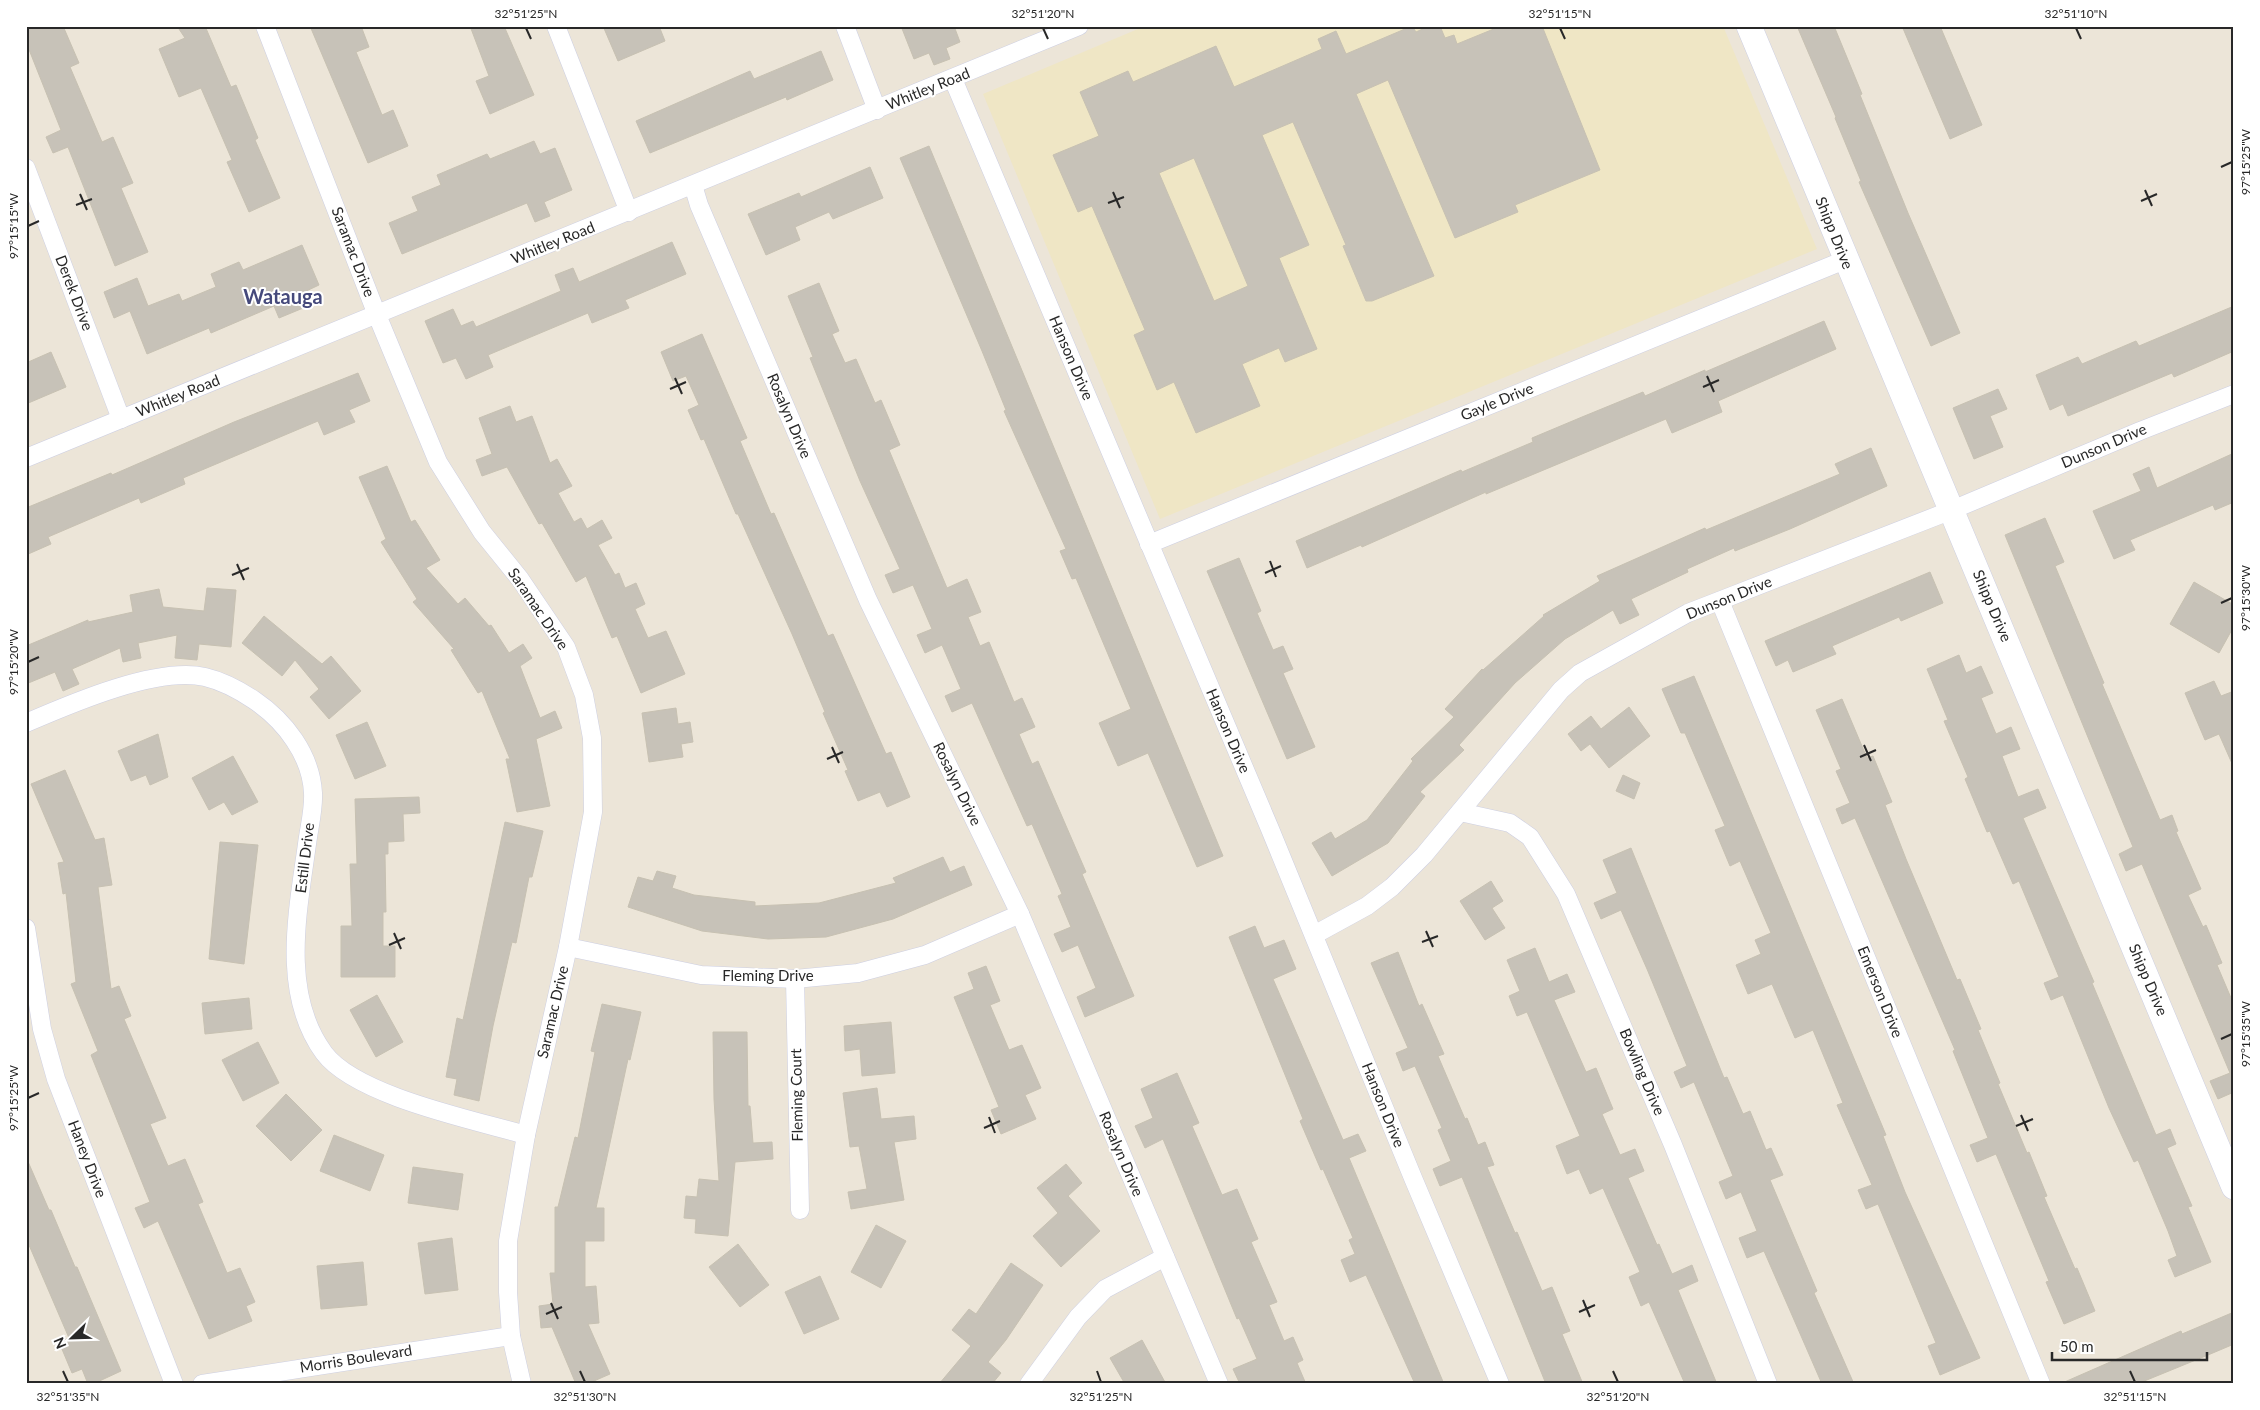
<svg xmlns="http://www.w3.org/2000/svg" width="2260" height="1410" font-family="Lato,sans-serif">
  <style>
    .education { fill: #efe6c5 }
    .building { fill: #c7c2b8; stroke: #c7c1b2; fill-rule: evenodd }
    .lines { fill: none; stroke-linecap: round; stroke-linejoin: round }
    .street-casing { stroke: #cdcfe2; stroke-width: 19 }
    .secondary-casing { stroke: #cdcfe2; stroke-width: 26 }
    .street { stroke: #fff; stroke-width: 18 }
    .secondary { stroke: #fff; stroke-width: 25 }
    .ticks { fill: none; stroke: #282828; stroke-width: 2 }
    .labels { text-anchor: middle; stroke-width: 4; stroke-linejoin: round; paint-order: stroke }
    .street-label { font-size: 15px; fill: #282828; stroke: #fff }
    .district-label { font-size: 20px; font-weight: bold; fill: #45497b; stroke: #fff }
    .neatline { fill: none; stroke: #282828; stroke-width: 2 }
    .ticks-label { font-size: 12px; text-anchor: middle; fill: #282828 }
  </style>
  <rect width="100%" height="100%" fill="#ece5d8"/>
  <path class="education" d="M1145,26H1723L1817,249L1160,519L983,94Z"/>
  <g class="building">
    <path d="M26,26H63L79,63L70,67L102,142L113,137L133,183L121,188L148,252L115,266L68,147L53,153L46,137L61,130L26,42Z"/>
    <path d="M177,26H205L231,87L236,85L258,138L255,140L280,198L249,212L227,162L232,160L201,88L179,97L159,49L185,38Z"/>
    <path d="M310,26H361L369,47L356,52L382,115L393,110L408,146L368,163Z"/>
    <path d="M470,26H504L534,95L490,114L476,81L489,76Z"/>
    <path d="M603,26H659L665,41L618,61Z"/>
    <path d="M901,26H954L960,42L946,48L950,59L934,65L929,53L914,59Z"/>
    <path d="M1412,26L1416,32L1429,26H1440L1445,38L1454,35L1457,44L1501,26H1542L1600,170L1515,205L1518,212L1455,238L1388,80L1356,94L1434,276L1372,301H1366L1343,246L1346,245L1293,122L1262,135L1309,245L1279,258L1317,349L1285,362L1279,348L1242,364L1260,406L1196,433L1174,382L1157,390L1134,335L1145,330L1092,206L1078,212L1053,155L1099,136L1080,92L1128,71L1133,82L1216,46L1234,87L1322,49L1318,39L1336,31L1346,54ZM1194,158L1248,286L1214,301L1159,173Z"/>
    <path d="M1797,26H1834L1862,94L1860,95L1908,213L1960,333L1931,346L1859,182L1861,181L1835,118L1836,117Z"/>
    <path d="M1902,26H1940L1982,125L1950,139Z"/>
    <path d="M821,51L833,80L787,100L786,97L650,153L636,121L750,71L754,79Z"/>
    <path d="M534,141L540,154L555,148L572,190L544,202L550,216L535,222L527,203L402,254L389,223L418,211L412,197L441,185L437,175L487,154L490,159Z"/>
    <path d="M929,146L1223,856L1197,867L1148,753L1118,766L1099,723L1131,709L1076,578L1072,579L1060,551L1066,549L1004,411L1006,410L982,351L900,158Z"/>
    <path d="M870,167L883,198L833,219L829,212L795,227L800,240L766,255L748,214L799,193L801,197Z"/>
    <path d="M672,242L686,274L625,300L629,308L592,323L588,313L488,355L493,367L466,379L456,358L443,363L425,321L453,309L461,326L473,321L476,327L561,291L555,275L573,268L579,282Z"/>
    <path d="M302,245L319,285L302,293L308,306L279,318L274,306L211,333L209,328L147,354L130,311L114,318L104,292L137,278L148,306L179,294L182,301L216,287L211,274L239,262L243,270Z"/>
    <path d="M819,283L839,331L832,334L845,363L856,359L875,403L881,400L900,445L889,450L947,588L967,579L981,612L968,617L980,646L989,642L1014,702L1022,698L1035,727L1019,734L1032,764L1038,761L1086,872L1082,874L1134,996L1085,1017L1077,997L1096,988L1078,945L1062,952L1054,934L1071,927L1058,896L1062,894L1032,824L1027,826L972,703L952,712L945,696L961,689L942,645L925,653L917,635L932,629L913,585L893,593L885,575L900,569L860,481L810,358L813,357L788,296Z"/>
    <path d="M2234,306V351L2174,377L2172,373L2068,416L2063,404L2050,410L2036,375L2078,357L2082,364L2136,341L2139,346Z"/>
    <path d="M1824,321L1836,349L1718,401L1722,412L1672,433L1666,419L1486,494V492L1362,547L1361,545L1307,568L1296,541L1461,470L1462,472L1533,442L1532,438L1582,417L1643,392L1645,396L1705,370V372Z"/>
    <path d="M702,334L747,438L740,441L771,514L774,513L828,636L833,634L886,754L891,752L910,797L887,807L880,792L858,801L845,771L848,770L823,713L825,712L792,634L738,514H736L704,439L701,440L688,410L699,405L686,376L673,381L661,352Z"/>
    <path d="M51,352L66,387L26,404V363Z"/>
    <path d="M358,373L370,401L349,410L355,422L324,435L318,421L183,478L185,484L141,503L139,498L48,537L51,544L26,555V508L111,473L112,475L234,422Z"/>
    <path d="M1998,389L2007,409L1990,416L2003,447L1974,459L1953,408Z"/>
    <path d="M510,406L516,422L532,416L550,463L557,459L572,486L558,493L574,522L581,518L587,529L602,520L612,538L598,545L615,575L619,573L625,588L636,583L645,604L635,609L648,638L666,631L685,674L641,693L617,636L612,638L586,576L576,582L542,523L539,524L507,467L482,476L476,460L492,454L479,418Z"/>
    <path d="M1871,448L1887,486L1790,529L1735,551L1734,548L1687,569L1688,572L1631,599L1639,615L1620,624L1613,610L1565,639L1515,683L1459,745L1464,750L1420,792L1425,796L1388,843L1332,876L1312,843L1331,832L1335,839L1367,820L1413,761L1411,759L1454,717L1445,709L1482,669L1483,670L1544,616L1543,615L1600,581L1597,576L1705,528L1706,530L1840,474L1835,464Z"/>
    <path d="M2234,453V502L2215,510L2213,505L2130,540L2135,550L2114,559L2093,511L2141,491L2133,474L2149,467L2157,488Z"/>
    <path d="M387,466L411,522L415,520L440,560L426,568L458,604L465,598L489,626L491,625L509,653L523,644L532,658L520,666L540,718L555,711L562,728L536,739L550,806L517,812L506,759H510L482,691L478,693L451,650L454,649L413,602L417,599L381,542L386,539L359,477Z"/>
    <path d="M2045,518L2064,562L2055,566L2104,683L2102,684L2160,820L2172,815L2178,831L2176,832L2201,889L2188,895L2203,927L2206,925L2222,963L2217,965L2234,1005V1092L2218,1099L2210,1081L2230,1073L2142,864L2126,871L2119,854L2133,847L2005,535Z"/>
    <path d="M1239,558L1261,611L1257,613L1273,650L1283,646L1293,669L1283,673L1315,747L1287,759L1207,571Z"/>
    <path d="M1930,572L1943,603L1901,621L1899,617L1832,646L1836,654L1793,672L1788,660L1776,666L1765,641Z"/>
    <path d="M2194,582L2234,605V626L2219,653L2170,624Z"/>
    <path d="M207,588L236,590L231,647L199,644L197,660L175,658L177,635L138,643L141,658L123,662L120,648L72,669L79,684L63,691L55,672L26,684V646L88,620V622L133,612L130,595L159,589L163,607L204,611Z"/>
    <path d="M264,616L322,664L331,656L361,691L329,719L310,697L319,689L295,660L282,676L242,643Z"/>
    <path d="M1959,655L1966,673L1981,666L1993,693L1981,698L1996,734L2011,727L2020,749L2002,756L2018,797L2038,789L2046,808L2023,818L2094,982L2092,983L2156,1135L2170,1129L2176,1144L2167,1148L2192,1206L2188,1207L2211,1262L2175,1277L2168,1260L2177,1256L2168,1231L2138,1160L2134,1162L2109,1108L2063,995L2051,1000L2044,983L2059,977L2019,881L2013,884L1990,831L1987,832L1965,779L1968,777L1944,721L1948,720L1927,669Z"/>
    <path d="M1694,676L1886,1135L1883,1136L1905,1192L1980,1358L1940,1375L1928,1346L1936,1343L1878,1204L1866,1209L1858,1190L1872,1185L1837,1105L1843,1103L1813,1030L1795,1038L1772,984L1748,994L1736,965L1761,954L1755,940L1771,933L1740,861L1730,866L1715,830L1725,826L1685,733H1681L1662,689Z"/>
    <path d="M2214,681L2221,696L2234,691V768L2219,734L2205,740L2185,693Z"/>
    <path d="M1842,699L1867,758L1873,756L1892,802L1885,805L1906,859L1957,980L1960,979L1981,1029L1978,1030L2000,1083L1998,1084L2027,1153L2029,1152L2047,1196L2044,1197L2075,1269L2077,1268L2095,1311L2064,1324L2046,1282L2049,1281L1996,1154L1977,1162L1970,1145L1988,1138L1953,1051L1955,1050L1855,818L1842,824L1836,809L1850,803L1836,771L1841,769L1816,710Z"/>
    <path d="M1629,707L1650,736L1609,768L1590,744L1581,751L1568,734L1591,716L1601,729Z"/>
    <path d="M676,708L678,724L690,722L693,742L681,744L683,757L649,762L642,713Z"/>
    <path d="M367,722L386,766L355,779L336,735Z"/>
    <path d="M158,734L168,777L150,785L146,775L131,781L118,751Z"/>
    <path d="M233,756L258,802L232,815L224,802L209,810L192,778Z"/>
    <path d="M65,770L95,840L104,838L112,885L98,887L111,989L119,986L131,1016L124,1019L166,1118L150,1124L168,1166L185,1159L203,1202L198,1204L227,1273L240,1268L255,1302L246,1306L252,1321L209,1339L158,1221L144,1228L135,1208L150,1202L91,1055L98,1051L71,984L76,982L66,893L63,894L58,863L64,862L31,784Z"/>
    <path d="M1623,775L1640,783L1634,799L1616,791Z"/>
    <path d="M419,797L420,813L403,814L404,841L388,842V854H385L386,912H383V946H395V977H341V926H352L350,864H357L355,799Z"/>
    <path d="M505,822L543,831L532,877H529L516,943L512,942L493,1026L479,1101L454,1095L457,1079L446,1077L457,1018L463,1020Z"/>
    <path d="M220,842L258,845L244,964L209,959Z"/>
    <path d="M1631,848L1724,1078L1727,1077L1743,1114L1750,1111L1766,1150L1771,1148L1783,1175L1770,1180L1817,1291L1814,1293L1854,1384H1822L1764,1251L1747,1258L1739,1238L1757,1231L1741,1192L1726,1199L1719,1182L1733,1176L1694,1082L1681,1088L1674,1072L1687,1066L1647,969L1621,910L1601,919L1594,903L1617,893L1603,860Z"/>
    <path d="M943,857L950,872L964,866L972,885L893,919L826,937L768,939L702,931L628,907L638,877L653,881L657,871L676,876L672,888L694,895L755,902V906L819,903L896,883L893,878Z"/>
    <path d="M1491,881L1503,901L1492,908L1505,928L1485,940L1460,901Z"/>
    <path d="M1255,926L1264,948L1284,940L1296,969L1273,979L1343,1140L1358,1134L1366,1151L1349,1158L1444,1384H1415L1366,1275L1350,1282L1341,1260L1355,1254L1349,1240L1353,1238L1323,1169L1321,1170L1300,1121L1303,1119L1229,937Z"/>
    <path d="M1535,948L1549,982L1567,974L1575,992L1554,1000L1586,1072L1596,1068L1613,1109L1602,1114L1620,1155L1635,1149L1644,1171L1628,1178L1657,1245L1659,1244L1672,1274L1692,1265L1698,1281L1678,1290L1717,1384H1685L1649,1302L1641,1306L1629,1277L1640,1272L1603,1188L1590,1194L1579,1169L1567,1174L1556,1146L1580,1136L1527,1012L1517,1016L1509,996L1520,991L1507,960Z"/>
    <path d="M1398,952L1419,1006L1422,1004L1444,1054L1438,1056L1465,1119L1467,1118L1478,1145L1485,1142L1494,1165L1487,1167L1515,1233L1517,1232L1542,1291L1552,1287L1570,1331L1562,1334L1583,1384H1546L1462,1177L1440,1186L1433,1169L1451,1161L1438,1130L1442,1128L1415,1066L1403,1071L1396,1053L1408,1048L1371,963Z"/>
    <path d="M986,966L1000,1001L990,1005L1009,1050L1022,1045L1041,1088L1025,1095L1036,1119L1001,1134L991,1110L999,1107L954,997L974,989L968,973Z"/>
    <path d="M377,995L403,1042L376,1057L350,1010Z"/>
    <path d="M249,998L252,1029L205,1034L202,1003Z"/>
    <path d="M602,1004L641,1012L630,1060L628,1059L596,1208H604V1241H585V1287L596,1286L599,1323L588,1324L610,1374L587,1384H576L552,1327L541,1328L539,1306L553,1304L550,1273H555V1207H558L575,1137L578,1138L595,1052L591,1051Z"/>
    <path d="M891,1022L895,1073L862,1076L860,1049L845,1051L844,1026Z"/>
    <path d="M713,1032H747L748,1106H750L753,1143L772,1142L773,1159L735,1162L728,1236L695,1233L696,1219L684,1218L686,1196L697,1197L699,1179L719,1181L714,1099Z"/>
    <path d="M258,1042L279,1083L243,1101L222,1060Z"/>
    <path d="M1177,1073L1199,1123L1192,1126L1222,1195L1237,1189L1258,1239L1251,1242L1277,1302L1269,1305L1284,1341L1293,1337L1303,1360L1297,1363L1306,1384H1240L1233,1369L1257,1359L1239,1318L1237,1319L1163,1139L1145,1148L1135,1126L1153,1118L1141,1089Z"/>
    <path d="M877,1088L881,1119L914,1116L916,1139L894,1142L904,1200L851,1209L848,1192L867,1189L859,1146L850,1147L843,1093Z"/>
    <path d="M286,1094L322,1130L291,1161L256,1126Z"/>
    <path d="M334,1135L384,1155L370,1191L320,1171Z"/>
    <path d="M26,1157L49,1210H51L75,1267H77L121,1371L93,1384H88L82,1369L72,1373L59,1342L69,1338L26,1238Z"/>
    <path d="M1066,1164L1082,1183L1068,1196L1100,1231L1061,1267L1033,1236L1058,1213L1037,1188Z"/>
    <path d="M413,1167L463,1174L458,1210L408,1203Z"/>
    <path d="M876,1225L906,1241L881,1288L851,1272Z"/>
    <path d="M452,1238L458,1290L425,1294L418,1243Z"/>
    <path d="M738,1244L769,1285L740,1307L709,1267Z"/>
    <path d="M363,1262L367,1305L321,1309L317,1266Z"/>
    <path d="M1011,1263L1043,1285L1006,1340L988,1362L1001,1373L992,1384H939L971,1346L952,1330L969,1309L976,1314Z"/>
    <path d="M820,1276L839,1319L804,1334L785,1292Z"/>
    <path d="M2234,1312V1344L2208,1355L2137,1384H2060L2181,1331L2182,1334Z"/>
    <path d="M1142,1340L1166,1384H1125L1110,1358Z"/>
  </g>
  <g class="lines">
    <g class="street-casing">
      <g id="street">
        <path d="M265,26L377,315L438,462L482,532L520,579L566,647L584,695L592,738L593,812L568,947L526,1135L508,1241V1292L511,1336L522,1384"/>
        <path d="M556,26L629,212"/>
        <path d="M845,26L877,110"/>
        <path d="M953,79L1270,829L1413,1178L1500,1384"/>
        <path d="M26,168L121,419"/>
        <path d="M693,185L699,205L868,600L1020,914L1219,1384"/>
        <path d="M26,458L1079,26"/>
        <path d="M1149,544L1845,260"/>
        <path d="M1720,601L2041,1384"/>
        <path d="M26,723C70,704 157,666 205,677C222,681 239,690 254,700C285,721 311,755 313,793C314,809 309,828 307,844C298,911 280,993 324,1053C356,1096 474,1120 526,1135"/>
        <path d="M1460,812L1510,823L1530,837L1566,894L1673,1145L1768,1384"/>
        <path d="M26,928L42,1029L56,1079L174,1384"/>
        <path d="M1314,935L1367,906L1392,887L1424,855L1561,690L1580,673L1688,613L1952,510L2140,431L2234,394"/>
        <path d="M568,947L701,975L795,979L858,973L925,955L1020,914"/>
        <path d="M795,979L800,1210"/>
        <path d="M202,1384L511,1336"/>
        <path d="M1029,1384L1078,1317L1105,1289L1165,1257"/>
      </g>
    </g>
    <g class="secondary-casing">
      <path id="secondary" d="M1749,26L2234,1187"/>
    </g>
    <use href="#street" class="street"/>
    <use href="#secondary" class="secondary"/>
  </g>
  <path class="ticks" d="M526,28L531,39M1043,28L1048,39M1560,28L1565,39M2076,28L2081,39M2221,167L2232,162M2145,190L2152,206M1113,192L1120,208M80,194L87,210M2141,201L2157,194M1108,203L1124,197M76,205L92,199M28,226L39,221M1707,376L1714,392M675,378L682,394M1703,387L1719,380M670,389L686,382M1270,561L1276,577M237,564L244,580M1265,573L1281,566M232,575L249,568M2221,603L2232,598M28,662L39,657M1864,745L1871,761M832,747L839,763M1860,757L1876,750M827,759L843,752M1426,931L1433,947M394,933L401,949M1422,942L1438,936M389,945L405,938M2221,1039L2232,1034M28,1098L39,1093M2021,1115L2028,1131M989,1117L995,1133M2016,1126L2033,1119M984,1128L1000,1121M1583,1300L1590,1317M551,1303L558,1319M1579,1312L1595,1305M546,1314L562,1307M63,1371L68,1382M580,1371L585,1382M1097,1371L1101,1382M1613,1371L1618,1382M2130,1371L2135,1382"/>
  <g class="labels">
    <g class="street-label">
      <text transform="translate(928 89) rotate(-22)" y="5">Whitley Road</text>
      <text transform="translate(1834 233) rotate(68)" y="5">Shipp Drive</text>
      <text transform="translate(553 243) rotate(-22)" y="5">Whitley Road</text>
      <text transform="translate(353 252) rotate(69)" y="5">Saramac Drive</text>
      <text transform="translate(74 293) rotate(69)" y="5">Derek Drive</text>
      <text transform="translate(1071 358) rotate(67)" y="5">Hanson Drive</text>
      <text transform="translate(178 396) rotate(-22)" y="5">Whitley Road</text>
      <text transform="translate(1497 402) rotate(-22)" y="5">Gayle Drive</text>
      <text transform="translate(789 416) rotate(67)" y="5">Rosalyn Drive</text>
      <text transform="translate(2104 446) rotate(-23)" y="5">Dunson Drive</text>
      <text transform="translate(1729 598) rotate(-22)" y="5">Dunson Drive</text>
      <text transform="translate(1992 606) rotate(67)" y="5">Shipp Drive</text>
      <text transform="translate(538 609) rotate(56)" y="5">Saramac Drive</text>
      <text transform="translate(1228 731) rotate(67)" y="5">Hanson Drive</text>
      <text transform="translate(957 784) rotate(64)" y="5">Rosalyn Drive</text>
      <text transform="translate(305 858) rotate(-83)" y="5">Estill Drive</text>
      <text x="768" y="981">Fleming Drive</text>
      <text transform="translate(2148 980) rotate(67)" y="5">Shipp Drive</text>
      <text transform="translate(1880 992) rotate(68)" y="5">Emerson Drive</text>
      <text transform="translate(553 1012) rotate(-77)" y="5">Saramac Drive</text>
      <text transform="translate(1642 1072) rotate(67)" y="5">Bowling Drive</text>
      <text transform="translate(797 1095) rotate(-91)" y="5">Fleming Court</text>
      <text transform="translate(1383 1105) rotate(68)" y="5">Hanson Drive</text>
      <text transform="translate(1121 1154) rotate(67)" y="5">Rosalyn Drive</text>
      <text transform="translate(87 1159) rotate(69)" y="5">Haney Drive</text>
      <text transform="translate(356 1359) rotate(-9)" y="5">Morris Boulevard</text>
    </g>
    <g class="district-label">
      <text x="283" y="304">Watauga</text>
    </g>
  </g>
  <rect width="2260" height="1410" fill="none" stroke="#ffffff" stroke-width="55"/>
  <g transform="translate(72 1338) rotate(247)" stroke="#ffffff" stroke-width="4" paint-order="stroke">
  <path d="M0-4L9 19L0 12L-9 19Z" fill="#282828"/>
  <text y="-8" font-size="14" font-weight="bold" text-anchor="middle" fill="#282828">N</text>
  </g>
  <path d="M2052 1352v8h155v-8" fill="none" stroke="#282828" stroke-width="2.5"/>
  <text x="2060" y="1352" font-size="15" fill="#282828" stroke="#ffffff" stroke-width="4" paint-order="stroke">50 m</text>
  <rect x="28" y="28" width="2204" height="1354" class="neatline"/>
  <g class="ticks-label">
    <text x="526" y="18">32°51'25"N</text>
    <text x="1043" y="18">32°51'20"N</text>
    <text x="1560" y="18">32°51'15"N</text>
    <text x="2076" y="18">32°51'10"N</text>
    <text transform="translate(2246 162) rotate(-90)" y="4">97°15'25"W</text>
    <text transform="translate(14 226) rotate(-90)" y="4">97°15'15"W</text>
    <text transform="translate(2246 598) rotate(-90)" y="4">97°15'30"W</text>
    <text transform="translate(14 662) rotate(-90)" y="4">97°15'20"W</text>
    <text transform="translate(2246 1034) rotate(-90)" y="4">97°15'35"W</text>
    <text transform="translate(14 1098) rotate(-90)" y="4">97°15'25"W</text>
    <text x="68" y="1401">32°51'35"N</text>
    <text x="585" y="1401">32°51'30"N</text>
    <text x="1101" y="1401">32°51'25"N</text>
    <text x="1618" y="1401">32°51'20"N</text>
    <text x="2135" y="1401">32°51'15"N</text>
  </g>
</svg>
